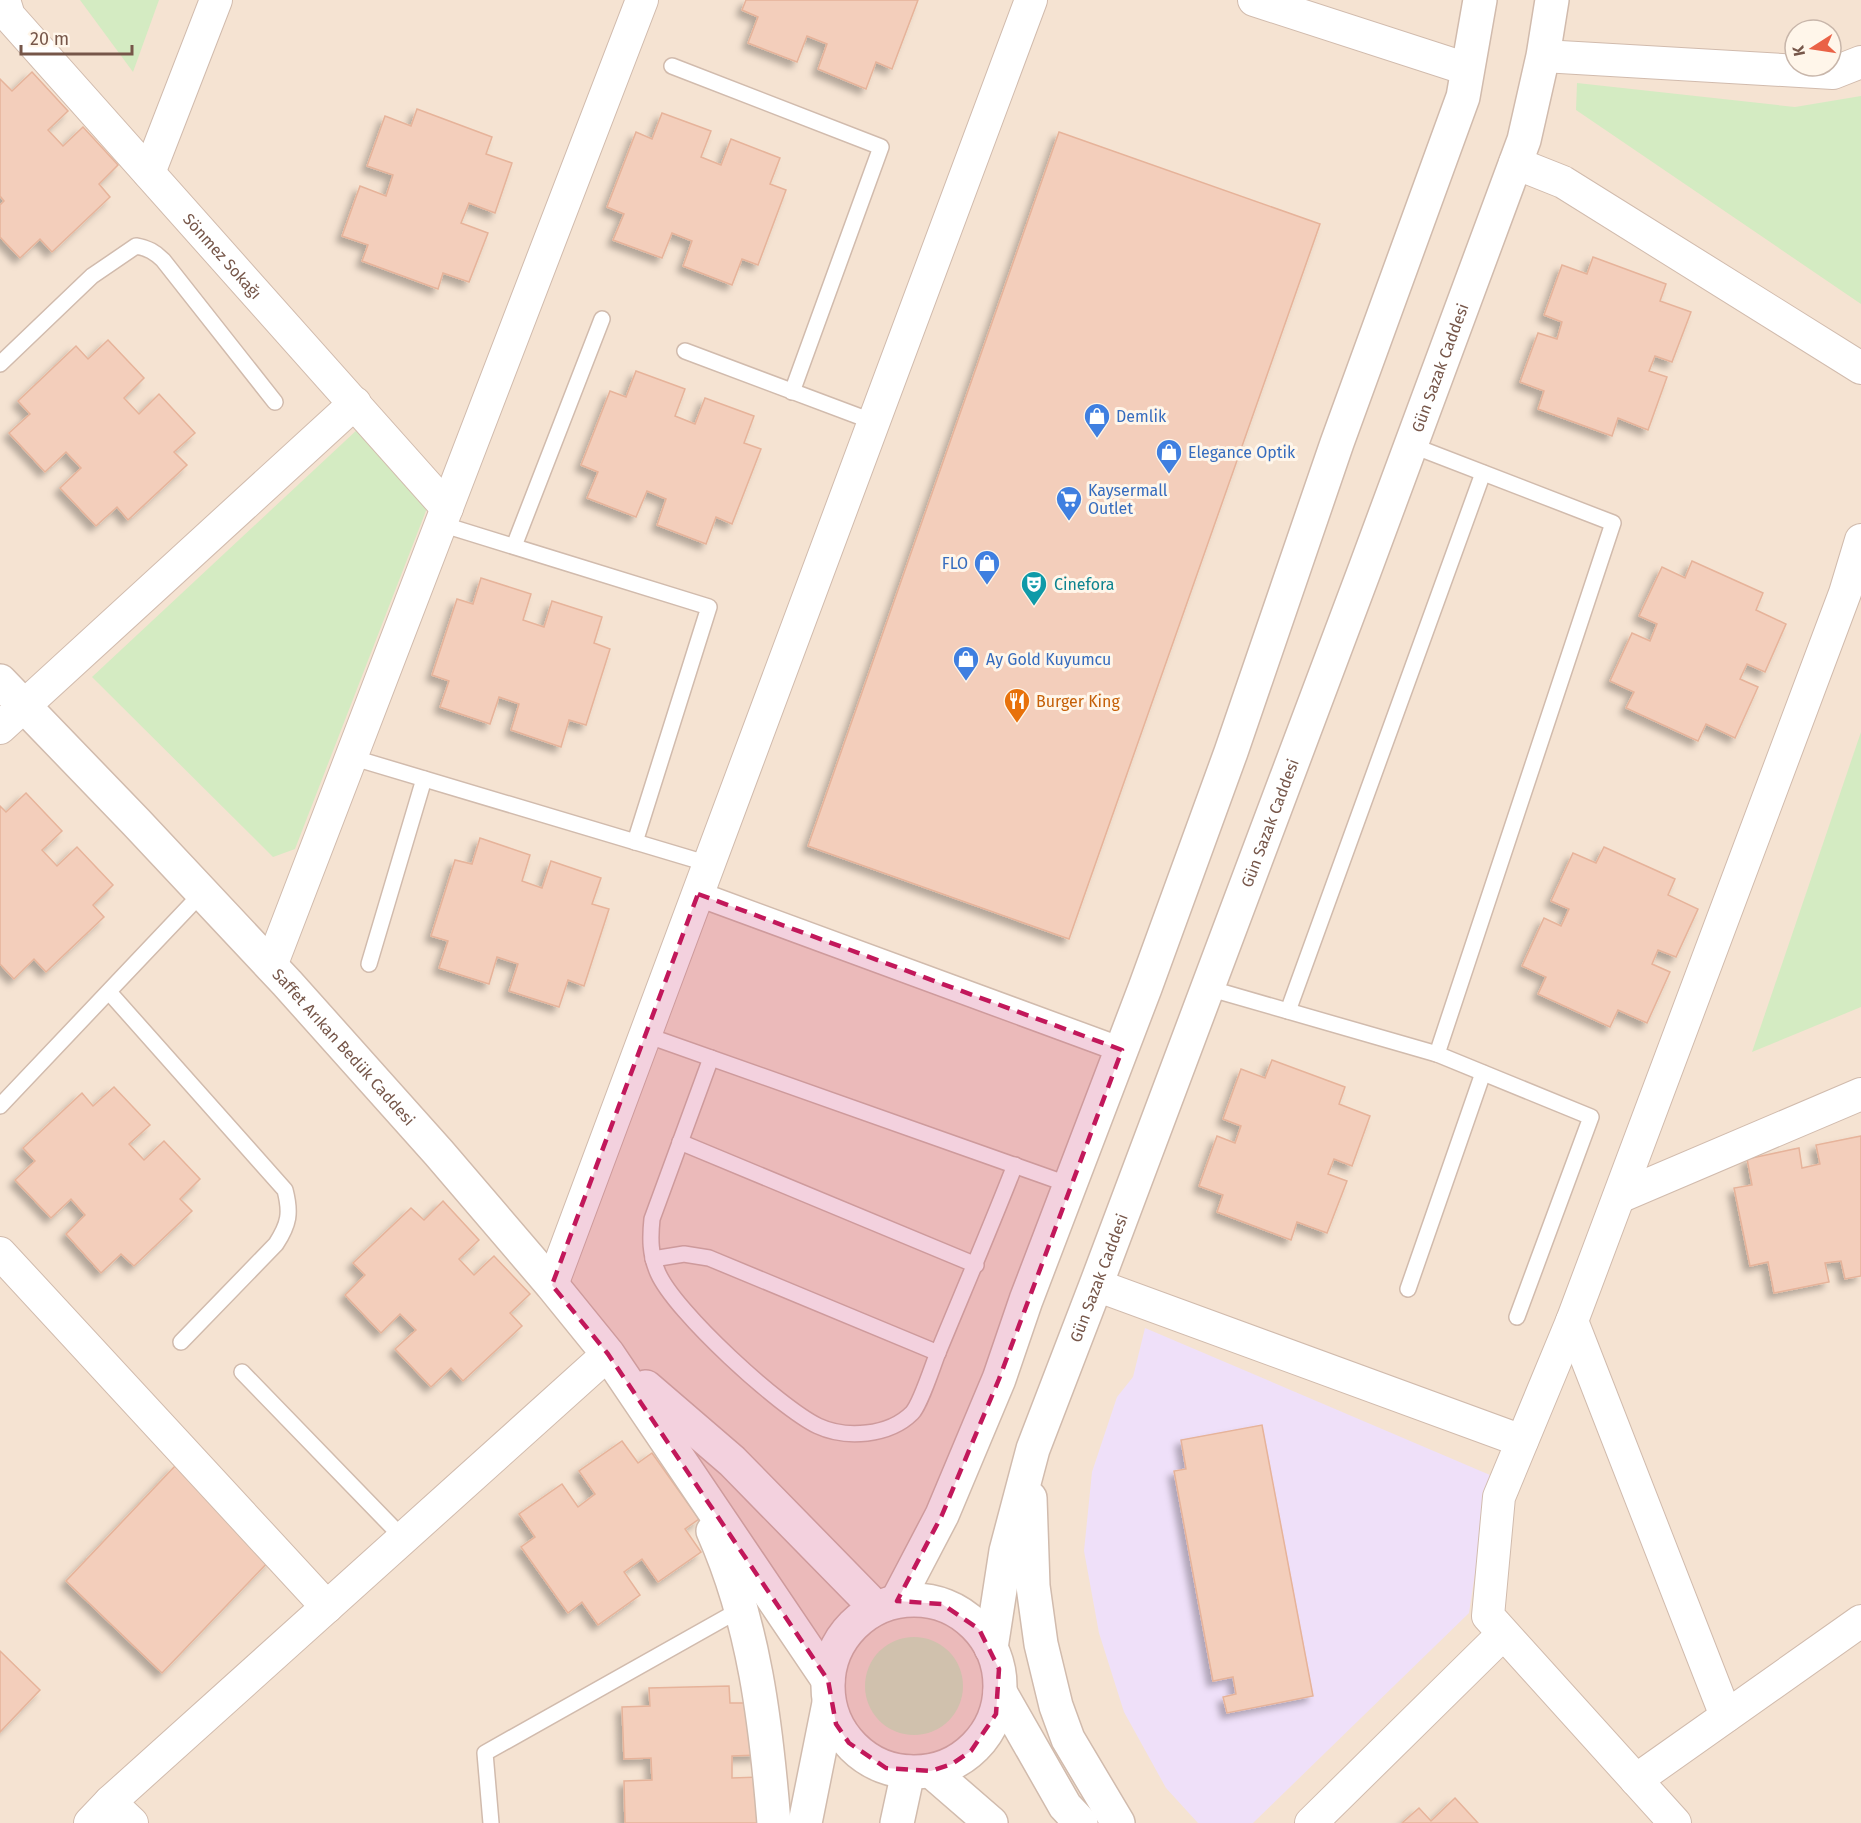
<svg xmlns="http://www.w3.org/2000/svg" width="1861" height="1823" viewBox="0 0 1861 1823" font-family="'Fira Sans',sans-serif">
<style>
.residential{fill:#f5e3d2;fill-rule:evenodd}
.education{fill:#efe0f9}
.green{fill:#d4ebc2}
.building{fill:#f3cebb;stroke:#e6b39a;stroke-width:1.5;filter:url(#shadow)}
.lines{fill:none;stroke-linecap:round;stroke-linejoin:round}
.service-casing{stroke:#d1bbad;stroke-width:18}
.pedestrian-casing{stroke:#d1bbad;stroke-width:27}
.minor-casing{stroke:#d1bbad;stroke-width:34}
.tertiary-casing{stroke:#d1bbad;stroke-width:36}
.service{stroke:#fff;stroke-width:15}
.pedestrian{stroke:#fff;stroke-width:24}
.minor{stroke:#fff;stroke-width:32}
.tertiary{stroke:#fff;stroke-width:33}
.marked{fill:#c2185b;fill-opacity:0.2;stroke:#c2185b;stroke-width:4.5;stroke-dasharray:12 8;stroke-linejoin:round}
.labels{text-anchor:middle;stroke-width:6;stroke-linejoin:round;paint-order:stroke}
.street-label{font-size:16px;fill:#765649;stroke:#fff6ea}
.shop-label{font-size:16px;fill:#366cbe;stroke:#fff6ea;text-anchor:start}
.culture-label{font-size:16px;fill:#0d838f;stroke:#fff6ea;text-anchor:start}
.food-label{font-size:16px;fill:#c56008;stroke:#fff6ea;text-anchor:start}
</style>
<defs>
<filter id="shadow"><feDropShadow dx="-5.5" dy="5.5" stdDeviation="3" flood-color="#0004"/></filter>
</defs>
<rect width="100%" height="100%" fill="#fdf2e4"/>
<path class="residential" d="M0,0H1861V1823H0ZM1795,30H1831V66H1795Z"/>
<path class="education" d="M1145,1328L1490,1475L1469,1613L1253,1823H1198L1166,1788L1124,1712L1099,1633L1084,1551L1092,1472L1117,1397L1133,1377Z"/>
<g class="green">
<path d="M80,0H159L133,72Z"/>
<path d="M1577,83L1795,107L1861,96V304L1576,110Z"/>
<path d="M359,428L429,503L295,849L273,857L92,677Z"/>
<path d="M1861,732V1007L1752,1052Z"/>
<circle cx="914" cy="1686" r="49"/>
</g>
<g class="building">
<path d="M746,0H918L892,69L876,62L866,89L818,69L827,44L807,36L797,62L748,43L758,17L742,10Z"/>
<path d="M32,72L68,111L48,130L63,146L83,127L118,165L99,184L110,197L52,252L40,239L20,258L0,237V205L4,201L0,196V79L12,91Z"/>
<path d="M417,109L492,137L486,154L512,163L495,213L469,203L461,223L488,233L469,282L443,273L438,289L362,261L368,245L342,236L360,186L386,196L393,175L367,166L385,116L411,126Z"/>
<path d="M662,113L711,131L701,157L721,165L731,139L780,158L770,184L786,190L758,265L742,259L732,285L683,266L692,241L672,233L662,258L613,240L624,214L607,207L636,132L652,139Z"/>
<path d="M1059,132L1320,224L1069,939L808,846Z"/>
<path d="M1593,257L1666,284L1660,301L1691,312L1672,362L1655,356L1649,371L1667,377L1648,430L1618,418L1612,436L1538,409L1544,391L1520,382L1538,333L1557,339L1562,322L1544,315L1562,265L1587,274Z"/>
<path d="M108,340L144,378L124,398L139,414L159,394L195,433L174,452L187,465L128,520L117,507L96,526L60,488L81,468L66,452L45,472L9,433L30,414L18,401L76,346L88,359Z"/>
<path d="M636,371L685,389L675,416L695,424L705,398L754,416L744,443L761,449L732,524L716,517L706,544L657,525L666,499L647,491L636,517L587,498L598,472L581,465L610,391L626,397Z"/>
<path d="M1692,561L1763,593L1756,610L1786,624L1765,672L1747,664L1740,679L1758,687L1735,738L1706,724L1698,741L1626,708L1634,692L1610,681L1632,633L1650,641L1657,624L1639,616L1662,567L1685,578Z"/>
<path d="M481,578L531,594L523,620L544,627L552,601L602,617L594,643L610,649L586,725L569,720L561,747L511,730L519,704L499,697L490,724L440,707L449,681L432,675L457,599L473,604Z"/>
<path d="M26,793L62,831L42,850L57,866L77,847L113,885L93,905L104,917L46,972L34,959L14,979L0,964V806L6,812Z"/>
<path d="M480,838L530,855L522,881L542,888L551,861L601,878L592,904L609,909L584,986L568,980L559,1007L509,991L518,964L497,957L489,984L439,968L448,941L431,936L455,860L472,864Z"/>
<path d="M1604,847L1675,879L1668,895L1698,909L1676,957L1658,950L1652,964L1670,972L1647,1023L1618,1010L1610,1027L1538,994L1546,977L1522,966L1544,918L1561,926L1569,909L1551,901L1573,853L1596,863Z"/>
<path d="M1272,1060L1345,1087L1339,1104L1370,1116L1352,1166L1334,1159L1328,1174L1347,1181L1327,1233L1297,1222L1291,1240L1217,1212L1223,1195L1199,1186L1217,1136L1235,1143L1241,1126L1223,1119L1241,1069L1265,1078Z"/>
<path d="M114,1087L150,1125L129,1144L144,1160L164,1141L200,1179L180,1199L192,1211L134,1266L121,1254L101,1273L66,1234L85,1215L71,1199L51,1218L15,1180L35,1161L23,1148L82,1093L93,1106Z"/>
<path d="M1861,1136V1276L1845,1279L1841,1261L1825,1263L1829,1282L1774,1293L1768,1262L1750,1266L1734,1188L1752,1185L1747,1159L1799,1148L1802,1168L1820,1164L1816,1145Z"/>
<path d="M443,1201L479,1240L459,1259L474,1275L494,1256L530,1294L510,1313L522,1326L463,1381L451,1368L431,1387L395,1349L416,1330L400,1314L381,1333L345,1295L365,1275L353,1263L411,1208L424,1220Z"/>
<path d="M1262,1425L1313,1696L1227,1713L1223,1697L1236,1694L1233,1677L1213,1681L1174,1471L1186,1469L1181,1440Z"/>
<path d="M622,1441L638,1463L652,1453L699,1519L685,1529L701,1552L658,1582L642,1559L624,1572L640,1595L598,1625L582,1602L568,1613L521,1547L535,1537L519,1514L562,1484L578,1507L595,1494L579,1471Z"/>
<path d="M175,1466L271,1559L162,1673L66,1581Z"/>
<path d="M0,1651L40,1690L0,1732Z"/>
<path d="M729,1686L730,1703H758L759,1755L732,1756V1778L760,1777L761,1823H625L624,1781L652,1780L651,1758L624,1759L622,1707L650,1706L649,1688Z"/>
<path d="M1455,1798L1478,1823H1402L1419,1808L1431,1821Z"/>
</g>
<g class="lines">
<g class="service-casing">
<g id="service">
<path d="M672,66L881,147L792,392"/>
<path d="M685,351L874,422"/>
<path d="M0,364L92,276L136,246C148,248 155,252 163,260L275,402"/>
<path d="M1411,445L1613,523L1437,1054L1591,1117L1517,1317"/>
<path d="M441,524L709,607L635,842"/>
<path d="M514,546L602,319"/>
<path d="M351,757L709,864"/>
<path d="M369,964L424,779"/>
<path d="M1208,988L1437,1054"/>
<path d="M109,992L285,1190C291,1213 289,1224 276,1244L181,1342"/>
<path d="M1288,1011L1483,473"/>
<path d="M646,1035L1070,1185"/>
<path d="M711,1058L652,1219C650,1238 650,1255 658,1273C675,1312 779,1407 818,1426C846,1439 889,1436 912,1413C920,1405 932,1368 937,1355C963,1292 990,1229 1015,1165"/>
<path d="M0,1106L202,893"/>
<path d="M680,1142L976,1265"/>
<path d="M653,1259L684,1254L709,1258L938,1353"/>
<path d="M1408,1289L1483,1073"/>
<path d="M242,1372L403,1538"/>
<path d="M491,1823L485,1753L741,1609"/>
</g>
</g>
<g class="pedestrian-casing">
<path id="pedestrian" d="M698,894L1122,1050"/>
</g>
<g class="minor-casing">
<g id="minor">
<path id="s1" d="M4,0L9,16L447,508"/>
<path d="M1254,0L1467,69"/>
<path d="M1543,56L1833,73L1861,62"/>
<path d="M1515,163L1563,182L1861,368"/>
<path d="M149,173L216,0"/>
<path d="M0,728L355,403"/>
<path d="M271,966L642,0"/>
<path d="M1619,1197L1861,1094"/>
<path d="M0,1253L327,1607"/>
<path d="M552,1285L1031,0"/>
<path d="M1096,1285L1522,1441"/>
<path d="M1572,1321L1726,1716"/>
<path d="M1636,1780L1861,1621"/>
<path d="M110,1802L132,1823"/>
<path d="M90,1823L110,1802L608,1354"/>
<path d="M1311,1823L1503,1634"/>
<path d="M1675,1823L1488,1616L1499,1497L1572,1321L1845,593L1861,540"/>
</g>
</g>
<g class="tertiary-casing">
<g id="tertiary">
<path id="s2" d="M0,681L136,822L287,983L439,1153L552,1285L608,1354L828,1680"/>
<path d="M646,1387L732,1461L876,1608"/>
<path d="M1030,1498L1033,1586L1041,1644L1056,1706L1068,1739L1118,1823"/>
<path d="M713,1531C754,1623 766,1723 774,1823"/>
<circle cx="914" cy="1686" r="86"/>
<path d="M897,1601L942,1515L999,1379L1026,1300L1145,988L1231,752L1337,443L1463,97L1480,0"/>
<path id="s3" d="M991,1648L1006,1551L1033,1449L1096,1285L1365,569L1524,140L1543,56L1552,0"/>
<path d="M1000,1692L1065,1806L1081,1823"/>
<path d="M931,1771L991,1823"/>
<path d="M805,1823L829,1703"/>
<path d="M897,1823L908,1772"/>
</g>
</g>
<use href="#service" class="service"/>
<use href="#pedestrian" class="pedestrian"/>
<use href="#minor" class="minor"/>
<use href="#tertiary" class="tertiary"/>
</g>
<path class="marked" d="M698,894L1122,1050L999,1379L942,1515L897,1601L942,1604L979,1629L999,1669L996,1714L971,1751L952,1764L931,1771L886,1768L849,1743L836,1724L828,1680L608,1354L552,1285Z"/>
<defs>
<g id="shop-pin" transform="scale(1.35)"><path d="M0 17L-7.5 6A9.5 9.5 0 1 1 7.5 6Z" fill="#3f7fe0" stroke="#fff6ea"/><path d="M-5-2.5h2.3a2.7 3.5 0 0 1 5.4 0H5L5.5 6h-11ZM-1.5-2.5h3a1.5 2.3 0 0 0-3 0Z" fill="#fff"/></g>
<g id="supermarket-pin" transform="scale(1.35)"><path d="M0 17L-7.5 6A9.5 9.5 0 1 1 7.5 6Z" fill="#3f7fe0" stroke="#fff6ea"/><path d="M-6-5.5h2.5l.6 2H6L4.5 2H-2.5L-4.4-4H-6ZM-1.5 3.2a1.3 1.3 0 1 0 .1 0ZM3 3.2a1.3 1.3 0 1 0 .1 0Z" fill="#fff"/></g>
<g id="theatre-pin" transform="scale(1.35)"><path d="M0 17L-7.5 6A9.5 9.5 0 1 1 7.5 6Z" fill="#0f9aa8" stroke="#fff6ea"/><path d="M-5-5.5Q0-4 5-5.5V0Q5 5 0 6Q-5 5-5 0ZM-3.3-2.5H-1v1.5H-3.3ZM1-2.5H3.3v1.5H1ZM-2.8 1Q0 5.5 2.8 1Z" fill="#fff"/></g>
<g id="restaurant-pin" transform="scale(1.35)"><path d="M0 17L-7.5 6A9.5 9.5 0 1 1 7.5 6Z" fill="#e8710a" stroke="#fff6ea"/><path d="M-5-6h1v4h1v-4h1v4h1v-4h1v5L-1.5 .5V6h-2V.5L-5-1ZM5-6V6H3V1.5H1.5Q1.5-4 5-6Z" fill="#fff"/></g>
</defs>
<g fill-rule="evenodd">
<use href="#shop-pin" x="1097" y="416"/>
<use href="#shop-pin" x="1169" y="452"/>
<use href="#supermarket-pin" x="1069" y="499"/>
<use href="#shop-pin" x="987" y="563"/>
<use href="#theatre-pin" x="1034" y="584"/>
<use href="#shop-pin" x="966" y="659"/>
<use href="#restaurant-pin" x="1017" y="701"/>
</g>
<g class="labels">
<g class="street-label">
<text dy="6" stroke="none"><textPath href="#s1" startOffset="338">Sönmez Sokağı</textPath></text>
<text dy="6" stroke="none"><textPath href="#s3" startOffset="1359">Gün Sazak Caddesi</textPath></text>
<text dy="6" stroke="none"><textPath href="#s3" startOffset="873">Gün Sazak Caddesi</textPath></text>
<text dy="6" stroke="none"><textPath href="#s2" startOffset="502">Saffet Arıkan Bedük Caddesi</textPath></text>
<text dy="6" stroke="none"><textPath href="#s3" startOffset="387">Gün Sazak Caddesi</textPath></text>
</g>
<g class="shop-label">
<text x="1116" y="422">Demlik</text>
<text x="1188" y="458">Elegance Optik</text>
<text x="1088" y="496">Kaysermall<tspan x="1088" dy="18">Outlet</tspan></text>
<text x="968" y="569" text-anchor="end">FLO</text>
<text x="986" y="665">Ay Gold Kuyumcu</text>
</g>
<g class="culture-label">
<text x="1054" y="590">Cinefora</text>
</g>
<g class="food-label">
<text x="1036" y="707">Burger King</text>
</g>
</g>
<g transform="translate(1813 48) rotate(258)"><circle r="28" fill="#fff6ea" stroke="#c8b6aa" stroke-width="1.5"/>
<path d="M0-4.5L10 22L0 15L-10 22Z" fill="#ea6246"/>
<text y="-9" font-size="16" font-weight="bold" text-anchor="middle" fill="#765649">K</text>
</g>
<path d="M21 45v9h111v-9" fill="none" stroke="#765649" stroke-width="3"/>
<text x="30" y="45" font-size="18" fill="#765649" stroke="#fff6ea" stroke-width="4.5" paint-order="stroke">20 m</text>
</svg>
